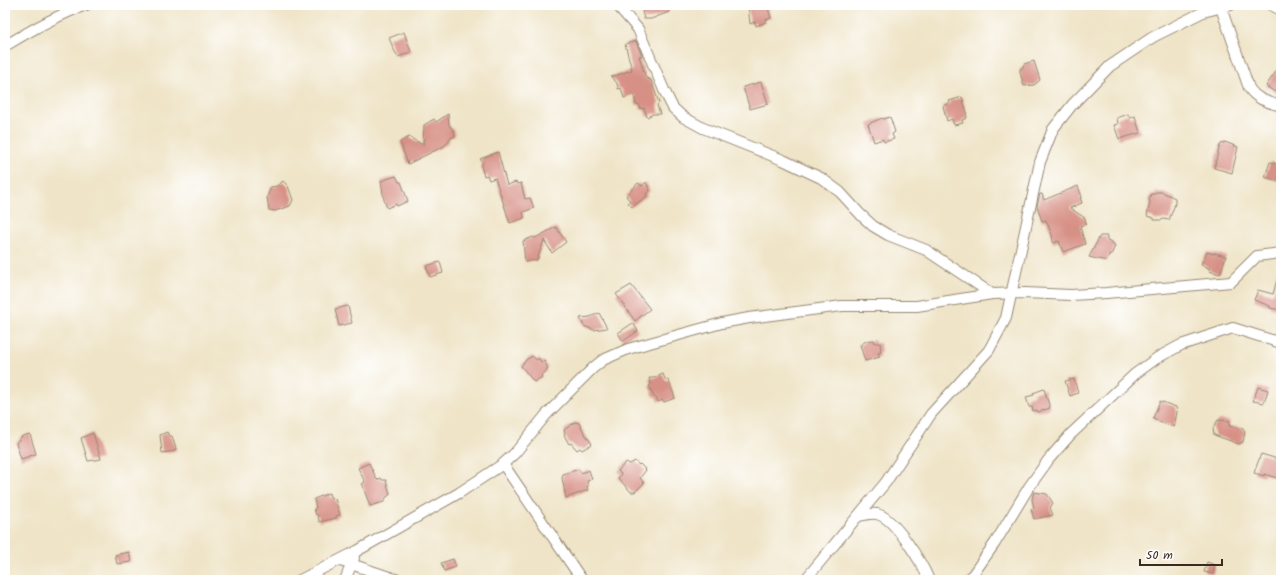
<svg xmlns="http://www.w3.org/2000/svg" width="1286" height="585" viewBox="0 0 1286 585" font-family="Kalam,sans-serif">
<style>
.building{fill:#d79085}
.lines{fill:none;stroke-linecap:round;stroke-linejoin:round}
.street-casing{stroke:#958772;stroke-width:12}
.street{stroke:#fff;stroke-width:10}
</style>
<rect width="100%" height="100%" fill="#fff"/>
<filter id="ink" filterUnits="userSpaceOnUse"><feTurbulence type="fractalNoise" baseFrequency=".025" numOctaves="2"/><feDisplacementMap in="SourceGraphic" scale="8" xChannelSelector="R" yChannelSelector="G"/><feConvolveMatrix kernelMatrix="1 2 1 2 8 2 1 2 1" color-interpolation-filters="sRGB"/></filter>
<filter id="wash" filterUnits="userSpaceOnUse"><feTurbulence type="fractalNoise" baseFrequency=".012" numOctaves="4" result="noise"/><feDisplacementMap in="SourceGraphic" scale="16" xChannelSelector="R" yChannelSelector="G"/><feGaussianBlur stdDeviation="0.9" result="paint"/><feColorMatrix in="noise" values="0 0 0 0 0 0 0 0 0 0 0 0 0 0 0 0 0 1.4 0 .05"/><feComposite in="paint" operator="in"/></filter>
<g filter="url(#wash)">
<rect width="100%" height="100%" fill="#efe4c7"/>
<g id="blocks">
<g class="building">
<path d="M644,5H667L669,12L651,19H644L642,11L646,10Z"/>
<path d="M748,5H767L771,18L765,20L766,22L756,26L755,22L750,24Z"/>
<path d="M404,32L411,52L398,57L394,50L389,38Z"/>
<path d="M636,41L642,56H639L646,78L651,80L659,103L657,105L660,114H653L647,117L644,108L641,109L639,104L636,105L634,94L624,98L621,88L618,89L617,83L611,77L632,70L625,44Z"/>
<path d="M1034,61L1040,80L1034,85L1024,86L1020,72V69L1023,67L1024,64Z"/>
<path d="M1281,64V96L1266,86Z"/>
<path d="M761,82L768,104L750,109L743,87Z"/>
<path d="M962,97L967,113L966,114L967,118L962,120L963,123L954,125L952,119L947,121L943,106L950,103L949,101Z"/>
<path d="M448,114L449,125L454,131L455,136L450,138L449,141L444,146L408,164L400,142L409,137L423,145L424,125L434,119L436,122Z"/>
<path d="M1128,114L1130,118L1135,116L1140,133L1119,139L1114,125L1118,124L1117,118Z"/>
<path d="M890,117L895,132L892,134L894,139L884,142L883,139L874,142L868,124L882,118L883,119Z"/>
<path d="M1225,142L1238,147L1232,173L1214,168L1220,145Z"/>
<path d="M498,152L507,185L516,182L517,184L521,183L525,199L530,198L534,208L523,212L524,218L510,223L495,178L489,180L487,175L484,176L481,166L483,163L480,159Z"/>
<path d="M1270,162L1281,165V182L1265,177Z"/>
<path d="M396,176L399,182H401L408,201L397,206L396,204L387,208L384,200L381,181Z"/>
<path d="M283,181L288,186L293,200L290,206L275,211L269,210L267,197L271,187L277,186Z"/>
<path d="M646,182L650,191L646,194L647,196L632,207L628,203L630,201L626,196L638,183L642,186Z"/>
<path d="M1078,186L1082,197H1080L1082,203L1070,208L1085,218L1086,224L1080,226L1085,244L1063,252L1059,241L1053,243L1052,235L1046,220L1042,221L1037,206L1040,194H1042L1044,200Z"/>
<path d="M1156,192H1162L1175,198V204L1169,220L1163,219L1162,220H1154V218L1147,216L1150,202L1149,199L1151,194H1155Z"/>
<path d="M556,227L566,242L552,253L544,240L537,260L525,262L523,241L533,237L535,238Z"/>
<path d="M1100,236H1107V240L1112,242L1115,246L1111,255L1109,254L1107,261L1089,257Z"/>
<path d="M1207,252L1214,254V253L1226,256L1220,274L1209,271L1210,269L1201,264Z"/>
<path d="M440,262L443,273L430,277L426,266Z"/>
<path d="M1278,276L1281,277V310L1270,308V306L1254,300L1258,290L1273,294Z"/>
<path d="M631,285L650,309L635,321L616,294Z"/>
<path d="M348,306L352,323L339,326L335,309Z"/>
<path d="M599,313L607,328L594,330L584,326L580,318L590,317Z"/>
<path d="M633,323L638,331L623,341L618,333Z"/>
<path d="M874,340L875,343H880L881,352L878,353L880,357L865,361L860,345L866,341Z"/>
<path d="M532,356L537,360L539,358L541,362L544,361L548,368L546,369L547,371L541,375L542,377L534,382L521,366L526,360Z"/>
<path d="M663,374L665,379L669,381L675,398L664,402L663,400L658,402L656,397H654L649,386L651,385L649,378H654Z"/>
<path d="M1074,379L1078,393L1070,396L1065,381Z"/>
<path d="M1258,387L1268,390L1264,403L1253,401Z"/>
<path d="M1044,389L1050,408L1038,412L1037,410L1033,411L1032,407H1029L1026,397L1034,395L1033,393Z"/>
<path d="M1160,401L1176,407L1177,412L1174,427L1159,422V421L1153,418Z"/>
<path d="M1218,420L1230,421L1229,426L1242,428L1245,432L1243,442L1239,444L1214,435L1213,428Z"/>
<path d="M575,422L579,423L585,434L592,444L582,450L580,448L577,450L571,443L569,444L564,435L565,433L564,430Z"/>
<path d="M167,432L169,436H172L176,449L175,451L162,453L160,435Z"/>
<path d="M93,433L101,459L88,461L81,438Z"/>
<path d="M30,434L36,454L21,459L16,443L22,436Z"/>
<path d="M1261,454L1281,460L1280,479L1264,474V476L1254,473Z"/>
<path d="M635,461L639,465L640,464L646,470L640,478L644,483L635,492H631L618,478L621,474L618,471L626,462L630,464Z"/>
<path d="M369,463L377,480L381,478L382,480H386L390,494L385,499L384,502L370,506L362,484L365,482L358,468Z"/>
<path d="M579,469L581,473L589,470L592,479L587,481L588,486L587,487L588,490L566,498L562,478L563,474Z"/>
<path d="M1034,492L1047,494L1053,503L1050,508L1053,515L1034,519L1031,509L1034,508L1032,499Z"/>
<path d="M329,493L330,497L335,499L340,515L336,516V518L319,522L318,515H316L314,509L316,508L314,499Z"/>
<path d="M129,552L131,562L117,564L115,555Z"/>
<path d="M453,559L456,567L444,571L441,563Z"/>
<path d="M1207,562L1215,565L1213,574L1204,572Z"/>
</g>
</g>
</g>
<g filter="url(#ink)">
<use href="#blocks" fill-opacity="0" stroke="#958772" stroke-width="1"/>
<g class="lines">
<g class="street-casing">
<g id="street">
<path d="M617,5L638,29L664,90L673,108L683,117L703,128L783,160L821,178L840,192L861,215L873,226L888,235L926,250L992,294"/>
<path d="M1220,5L1249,88C1257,100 1268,102 1281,106"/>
<path d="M1271,5L1281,10"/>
<path d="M5,46C31,30 57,15 86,5"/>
<path d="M503,464L582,580"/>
<path d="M859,516C865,515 871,513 877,514C895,518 922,563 929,580"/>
<path d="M339,561L351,564L398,580"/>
<path d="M300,580L357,551L459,493L503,464L515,453L546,415L593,368L603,360L628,349L722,323L749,318L842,306H917L992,294L1025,293L1071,295L1106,293L1231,282L1257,256L1281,253"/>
<path d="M345,580L354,558"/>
<path d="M805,580L886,482L931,414L989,350L1006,318L1040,162L1053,129L1072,105L1110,66L1153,37L1203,12L1231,5"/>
<path d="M969,580L995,543L1029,487L1049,459L1071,434L1135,374L1157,358L1181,345L1233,328L1281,343"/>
</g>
</g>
<use href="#street" class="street"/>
</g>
</g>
<rect width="1286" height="585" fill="none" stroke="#fff" stroke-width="20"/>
<path d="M1140 559v6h82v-6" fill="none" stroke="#3b2a1e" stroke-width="2"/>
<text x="1146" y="559" font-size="12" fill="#3b2a1e" stroke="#ffffff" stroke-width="3" paint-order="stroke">50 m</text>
</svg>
